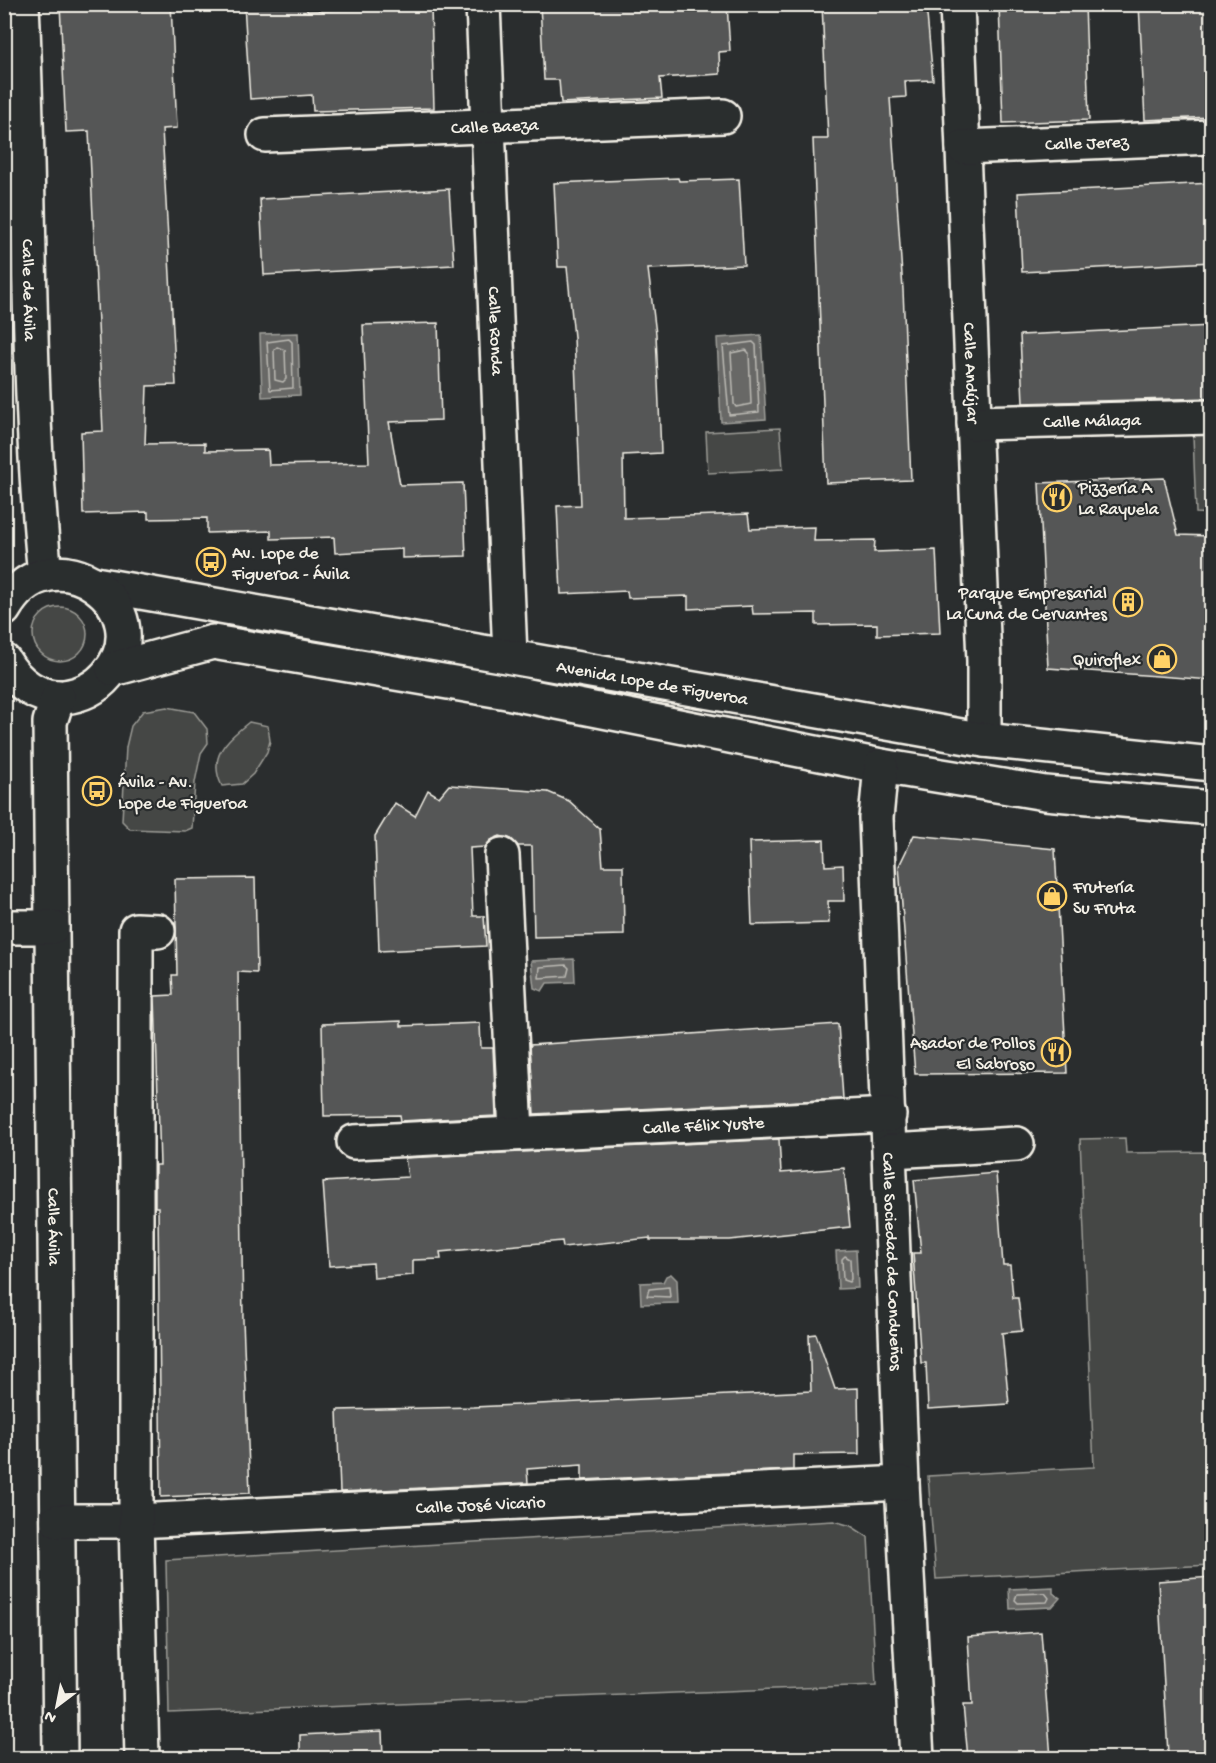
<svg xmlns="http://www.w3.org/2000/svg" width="1216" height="1763" viewBox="0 0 1216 1763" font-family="'Gochi Hand',sans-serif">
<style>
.green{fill:#444645;stroke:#9c9c96;stroke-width:1.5}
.water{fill:#676866;stroke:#9f9f9a;stroke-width:1.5}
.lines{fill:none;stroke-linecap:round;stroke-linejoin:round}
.shore{stroke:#bcbab4;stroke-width:1.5}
.building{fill:#555756;stroke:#f4f1e8;stroke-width:1.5}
.minor-casing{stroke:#f4f1e8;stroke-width:38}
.minor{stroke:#2a2d2e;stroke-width:33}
.labels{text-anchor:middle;stroke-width:4.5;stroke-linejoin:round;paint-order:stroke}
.street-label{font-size:18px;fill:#f4f1e8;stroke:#2a2d2e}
.poi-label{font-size:18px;fill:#f4f1e8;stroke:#2a2d2e;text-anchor:start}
</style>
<rect width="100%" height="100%" fill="#2a2d2e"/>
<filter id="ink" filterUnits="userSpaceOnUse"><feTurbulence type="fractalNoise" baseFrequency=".0167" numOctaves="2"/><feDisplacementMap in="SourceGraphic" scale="12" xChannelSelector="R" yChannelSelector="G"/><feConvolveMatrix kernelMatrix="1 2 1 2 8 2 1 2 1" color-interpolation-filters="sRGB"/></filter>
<g filter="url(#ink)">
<g class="green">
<path d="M780,428L783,469L708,473L706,432Z"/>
<path d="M1211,434V514L1196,513L1193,435Z"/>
<circle cx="60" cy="634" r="27"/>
<path d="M167,707L194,712L207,729L208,743L201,753L195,782L192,828L185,831L130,829L122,821L126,747L131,726L143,711Z"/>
<path d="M249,722L268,726L270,741L267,752L253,774L242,784L222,786C207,756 227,740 249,722Z"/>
<path d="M1125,1138L1126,1153L1211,1152V1565L936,1579L928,1476L1094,1467L1080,1139Z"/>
<path d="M834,1521L851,1526L868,1537L876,1685L169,1713L166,1560Z"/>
</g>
<g class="water">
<path d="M298,333L300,395L262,397L260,334Z"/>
<path d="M761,335L766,419L721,422L717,338Z"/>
<path d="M574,959L575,982L547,983L542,991L534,988L531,961Z"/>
<path d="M856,1250L858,1288L838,1289L836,1251Z"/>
<path d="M671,1274L677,1280L678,1303L641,1304L640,1283L663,1282L666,1276Z"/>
<path d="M1053,1587V1593L1060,1598L1052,1607L1010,1609L1009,1589Z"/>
</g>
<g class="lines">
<g class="shore">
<path d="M289,339L292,342L293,388L270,390L267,342Z"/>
<path d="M753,342L756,345L759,412L729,415L723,346Z"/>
<path d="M277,347L285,350L286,379L283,382L275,380L274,350Z"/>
<path d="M746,350L749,353L751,404L736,407L734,404L731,353Z"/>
<path d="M566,965L569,968L567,976L539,978L540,967Z"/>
<path d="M845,1256L850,1259L851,1279L849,1282L843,1280L842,1259Z"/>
<path d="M669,1287L670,1297L647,1296L649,1289Z"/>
<path d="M1045,1593L1049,1598L1047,1602L1018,1603L1015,1600L1017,1594Z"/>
</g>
</g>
<g class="building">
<path d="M60,4H171L177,128L162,129L176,385L147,386L145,444L205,443V451L268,450L269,465L369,463L363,325L438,323L441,420L389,422L400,485L463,483L466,556L402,558V549L335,553L334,537L271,539V531L207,533V518L148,519V512L83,514L81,432L103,431L89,131L66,132Z"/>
<path d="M244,4H306L307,11L431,8L434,108L313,111L312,95L250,99Z"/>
<path d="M540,4H727L730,51L719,52L720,74L660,78L662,98L561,103L559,80H544Z"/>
<path d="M822,4H926L933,80L905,81L906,97L890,98L903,290L911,480L826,483L813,139H828Z"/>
<path d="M999,4H1085L1089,120L1003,123Z"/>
<path d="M1139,4H1212V117L1145,120Z"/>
<path d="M678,178L679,181L739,179L744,265L648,269L656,334L661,453L623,455L624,518L748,514L750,529L815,527L814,541L875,540L874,552L936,550L940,633L877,635V624L816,625V613L753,614L752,606L688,609V596L628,598L627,591L561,594L557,506L581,505L574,337L567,267H558L554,183Z"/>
<path d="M1212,183V262L1022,272L1018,193Z"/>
<path d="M449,189L454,265L264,275L260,199Z"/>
<path d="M1212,326V398L1023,403L1020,335Z"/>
<path d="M1164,478L1178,535L1212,536V680L1048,668L1039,483Z"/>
<path d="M449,785L548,792L569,801L600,829L603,866H623L624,935L534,937L532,846H518L511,839L500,836L491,840L485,847L470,848L473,916H484L486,946L379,951L375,836L395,803L415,816L428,790L439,797Z"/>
<path d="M914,835L1055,849L1067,1073L915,1074L899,866Z"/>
<path d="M824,840L825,866L843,865L844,901H828L829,923L752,925L749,842Z"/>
<path d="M255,878L257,973L238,972L243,1320L250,1493L161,1497L158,1207H155V1165H160L155,996L173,995L172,975H177L175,879Z"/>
<path d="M401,1021V1026L480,1023L481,1048H493L496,1116L401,1121L400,1115L324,1116L322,1024Z"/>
<path d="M838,1024L843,1099L534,1114L530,1045Z"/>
<path d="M779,1139L781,1173L844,1168L850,1227L730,1240H650V1238L563,1247L562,1241L440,1252L441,1259L413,1260V1275L374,1278L373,1263L329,1266L323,1182L408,1177L405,1158Z"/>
<path d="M996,1173L1003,1265H1010L1013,1298H1018L1022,1331L1002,1333L1009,1404L928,1409L926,1363H921L913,1253H921L914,1180Z"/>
<path d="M816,1334L835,1389L858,1388L859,1454L793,1455V1470L582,1480V1465L527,1469L528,1483L340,1492L337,1410L473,1407L811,1391L809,1335Z"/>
<path d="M1212,1577V1758H1174V1754H1168L1158,1581Z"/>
<path d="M1041,1632L1051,1758H968L963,1705H972L968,1637Z"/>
<path d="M382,1731L383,1758H300V1735Z"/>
</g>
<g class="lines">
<g class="minor-casing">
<g id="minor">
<path id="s1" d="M22,4C31,194 26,386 45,575"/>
<path id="s2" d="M483,4L510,656"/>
<path id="s3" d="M957,4L984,661V740"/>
<path id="s4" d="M265,135L723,116"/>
<path id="s5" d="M963,147L1212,137"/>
<path id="s6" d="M974,423L1212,417"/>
<path id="s7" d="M95,584L984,740L1212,764"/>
<path d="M4,609C52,524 165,609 107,675C96,688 81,695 64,697C38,699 17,683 4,661"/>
<path d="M113,669L213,642L507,692L881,766L1045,793L1212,808"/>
<path id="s8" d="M58,697L50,722L60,1758"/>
<path id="s9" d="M881,766L876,818L902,1483L917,1758"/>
<path d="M502,855L516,1132"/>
<path d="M4,927H52"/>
<path id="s10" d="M354,1142L889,1115"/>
<path d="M890,1151L1017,1144"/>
<path id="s11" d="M58,1521H136L902,1483"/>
<path d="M142,1758L136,1521V930L158,931"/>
</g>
</g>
<use href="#minor" class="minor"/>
</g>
</g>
<defs>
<g id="restaurant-ring" transform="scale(1.5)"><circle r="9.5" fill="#2a2d2e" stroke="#ffd166" stroke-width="1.5"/><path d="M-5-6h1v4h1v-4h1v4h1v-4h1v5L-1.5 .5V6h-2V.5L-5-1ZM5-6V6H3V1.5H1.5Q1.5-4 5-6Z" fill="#ffd166"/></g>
<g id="bus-ring" transform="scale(1.5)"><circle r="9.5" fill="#2a2d2e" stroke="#ffd166" stroke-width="1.5"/><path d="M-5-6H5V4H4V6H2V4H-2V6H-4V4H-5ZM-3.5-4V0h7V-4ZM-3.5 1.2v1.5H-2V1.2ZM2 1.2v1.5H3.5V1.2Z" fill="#ffd166"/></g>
<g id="building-ring" transform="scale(1.5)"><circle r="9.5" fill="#2a2d2e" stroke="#ffd166" stroke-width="1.5"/><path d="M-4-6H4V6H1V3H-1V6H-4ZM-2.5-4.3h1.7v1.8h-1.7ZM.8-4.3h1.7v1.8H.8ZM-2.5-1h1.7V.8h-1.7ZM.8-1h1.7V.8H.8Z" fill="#ffd166"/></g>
<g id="shop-ring" transform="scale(1.5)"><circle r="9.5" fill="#2a2d2e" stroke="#ffd166" stroke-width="1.5"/><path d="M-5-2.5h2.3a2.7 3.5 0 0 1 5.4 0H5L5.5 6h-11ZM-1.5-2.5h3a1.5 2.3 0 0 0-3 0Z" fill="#ffd166"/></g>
</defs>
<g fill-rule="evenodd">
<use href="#restaurant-ring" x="1057" y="497"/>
<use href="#bus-ring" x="211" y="562"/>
<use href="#building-ring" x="1128" y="602"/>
<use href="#shop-ring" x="1162" y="659"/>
<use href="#bus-ring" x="97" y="791"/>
<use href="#shop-ring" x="1052" y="896"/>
<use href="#restaurant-ring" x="1056" y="1052"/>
</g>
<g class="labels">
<g class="street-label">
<text dy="6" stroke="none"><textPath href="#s4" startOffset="230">Calle Baeza</textPath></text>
<text dy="6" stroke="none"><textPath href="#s5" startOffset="124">Calle Jerez</textPath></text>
<text dy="6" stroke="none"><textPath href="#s1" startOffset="286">Calle de Ávila</textPath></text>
<text dy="6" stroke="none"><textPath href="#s2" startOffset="327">Calle Ronda</textPath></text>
<text dy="6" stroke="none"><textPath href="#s3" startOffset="369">Calle Andújar</textPath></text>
<text dy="6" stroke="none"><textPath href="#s6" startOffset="118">Calle Málaga</textPath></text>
<text dy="6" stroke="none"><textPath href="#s7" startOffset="566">Avenida Lope de Figueroa</textPath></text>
<text dy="6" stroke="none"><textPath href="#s10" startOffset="350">Calle Félix Yuste</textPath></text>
<text dy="6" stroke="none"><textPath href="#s8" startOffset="531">Calle Ávila</textPath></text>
<text dy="6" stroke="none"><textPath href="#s9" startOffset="496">Calle Sociedad de Condueños</textPath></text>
<text dy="6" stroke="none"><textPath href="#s11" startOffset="423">Calle José Vicario</textPath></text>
</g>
<g class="poi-label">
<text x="1078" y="493">Pizzería A<tspan x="1078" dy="21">La Rayuela</tspan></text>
<text x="232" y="558">Av. Lope de<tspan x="232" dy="21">Figueroa - Ávila</tspan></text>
<text x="1107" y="598" text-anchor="end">Parque Empresarial<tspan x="1107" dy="21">La Cuna de Cervantes</tspan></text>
<text x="1141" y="665" text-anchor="end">Quiroflex</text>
<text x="118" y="787">Ávila - Av.<tspan x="118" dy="21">Lope de Figueroa</tspan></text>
<text x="1073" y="892">Frutería<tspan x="1073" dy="21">Su Fruta</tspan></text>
<text x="1035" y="1048" text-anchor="end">Asador de Pollos<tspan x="1035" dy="21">El Sabroso</tspan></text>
</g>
</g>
<rect width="1216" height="1763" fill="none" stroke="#2a2d2e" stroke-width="24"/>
<rect x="12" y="12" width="1192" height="1739" fill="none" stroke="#f4f1e8" stroke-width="2" filter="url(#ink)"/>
<g transform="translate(57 1706) rotate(212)" stroke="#2a2d2e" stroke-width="4.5" paint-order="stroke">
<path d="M0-4.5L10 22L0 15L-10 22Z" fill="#f4f1e8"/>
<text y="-9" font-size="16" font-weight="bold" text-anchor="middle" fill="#f4f1e8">N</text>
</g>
</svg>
